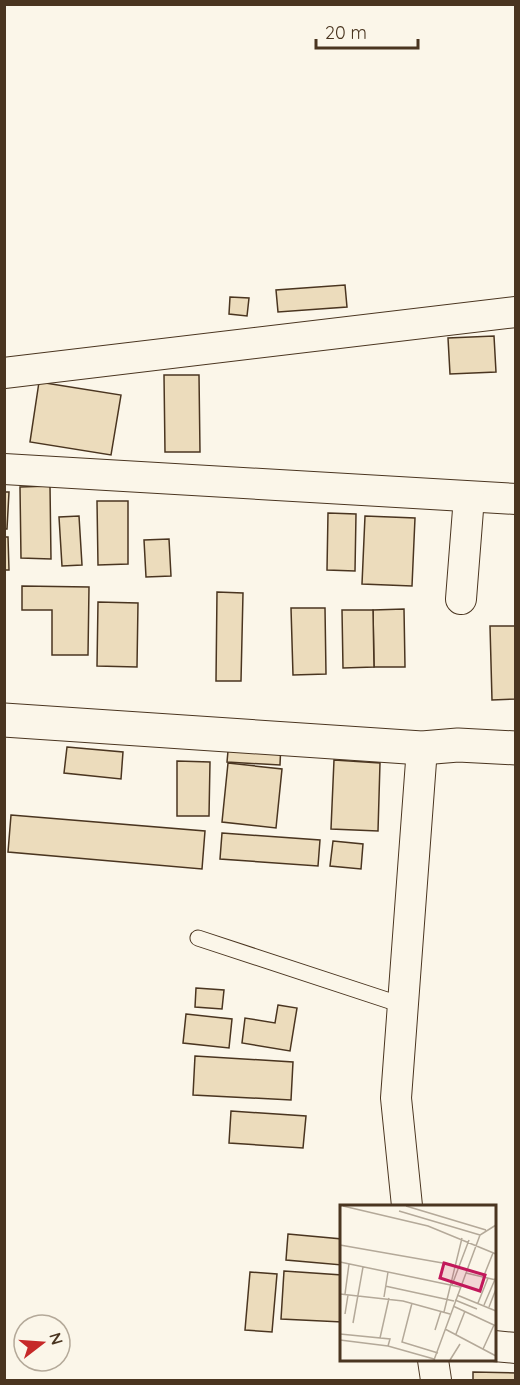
<svg xmlns="http://www.w3.org/2000/svg" width="520" height="1385" viewBox="0 0 520 1385" font-family="Quicksand,sans-serif">
<style>
.building{fill:#ecdcbc;stroke:#4a3520;stroke-width:1.5}
.lines{fill:none;stroke-linecap:round;stroke-linejoin:round}
.lane-casing{stroke:#4a3520;stroke-width:17}
.street-casing{stroke:#4a3520;stroke-width:32}
.secondary-casing{stroke:#4a3520;stroke-width:35}
.lane{stroke:#fbf6e9;stroke-width:15}
.street{stroke:#fbf6e9;stroke-width:30}
.secondary{stroke:#fbf6e9;stroke-width:33}
.inset-road{fill:none;stroke:#b4a999;stroke-width:1.5}
.view{fill:#c2185b;fill-opacity:0.15;stroke:#c2185b;stroke-width:3}
.inset-edge{fill:none;stroke:#4a3520;stroke-width:3}
</style>
<rect width="100%" height="100%" fill="#fbf6e9"/>
<g class="building">
<path d="M345,285L347,307L278,312L276,290Z"/>
<path d="M230,297L249,298L247,316L229,314Z"/>
<path d="M494,336L496,372L450,374L448,338Z"/>
<path d="M164,375H199L200,452H165Z"/>
<path d="M39,382L121,395L111,455L30,442Z"/>
<path d="M50,486L51,559L21,558L20,487Z"/>
<path d="M4,492H9L7,529H4Z"/>
<path d="M97,501H128V564L98,565Z"/>
<path d="M328,513L356,514L355,571L327,570Z"/>
<path d="M79,516L82,565L62,566L59,517Z"/>
<path d="M365,516L415,518L412,586L362,584Z"/>
<path d="M4,537H8L9,570H4Z"/>
<path d="M169,539L171,576L146,577L144,540Z"/>
<path d="M22,586L89,587L88,655H52V610H22Z"/>
<path d="M217,592L243,593L241,681H216Z"/>
<path d="M98,602L138,603L137,667L97,666Z"/>
<path d="M291,608H325L326,674L293,675Z"/>
<path d="M404,609L405,667H374L373,610Z"/>
<path d="M342,610H373L374,667L343,668Z"/>
<path d="M490,626H516V699L492,700Z"/>
<path d="M229,740L281,743L280,765L227,762Z"/>
<path d="M67,747L123,752L121,779L64,773Z"/>
<path d="M334,760L380,763L378,831L331,829Z"/>
<path d="M177,761L210,762L209,816H177Z"/>
<path d="M228,763L282,769L276,828L222,822Z"/>
<path d="M11,815L205,831L202,869L8,852Z"/>
<path d="M222,833L320,840L318,866L220,859Z"/>
<path d="M333,841L363,844L361,869L330,866Z"/>
<path d="M196,988L224,990L222,1009L195,1007Z"/>
<path d="M278,1005L297,1008L290,1051L242,1043L245,1018L275,1023Z"/>
<path d="M186,1014L232,1019L229,1048L183,1043Z"/>
<path d="M195,1056L293,1062L291,1100L193,1095Z"/>
<path d="M231,1111L306,1116L303,1148L229,1143Z"/>
<path d="M288,1234L342,1239V1265L286,1260Z"/>
<path d="M284,1271L342,1275V1322L281,1319Z"/>
<path d="M250,1272L277,1274L272,1332L245,1330Z"/>
<path d="M473,1372L516,1373V1380H473Z"/>
</g>
<g class="lines">
<g class="lane-casing">
<path id="lane" d="M198,938L402,1005"/>
</g>
<g class="street-casing">
<g id="street">
<path d="M4,373L516,312"/>
<path d="M4,469L516,499"/>
<path d="M461,599L469,497"/>
<path d="M407,1206L396,1098L422,748"/>
<path d="M494,1346L516,1348"/>
<path d="M433,1360L436,1380"/>
</g>
</g>
<g class="secondary-casing">
<path id="secondary" d="M4,720L422,748L458,745L516,748"/>
</g>
<use href="#lane" class="lane"/>
<use href="#street" class="street"/>
<use href="#secondary" class="secondary"/>
</g>
<g transform="translate(340 1205)">
<rect width="156" height="156" fill="#fbf6e9"/>
<path class="inset-road" d="M3,1L88,21L156,49M66,1L146,25M59,6L140,30M0,40L114,60M0,57L120,82M126,68L156,75M143,73L153,48M112,80L129,35M45,81L114,96M0,89L63,96L110,109M5,89L9,59M117,90L156,106M44,92L48,67M115,95L137,104M72,98L62,137L98,148M138,98L148,73M144,100L156,72M113,101L156,121M149,102L156,84M104,107L122,33M5,109L8,90M13,118L23,62M105,124L156,151M95,125L101,106M0,129L50,134L48,141M116,129L125,106M40,133L49,93M0,135L48,141L94,154M143,144L154,120M94,155L140,30L156,20M110,155L120,139"/>
<path class="view" d="M104,58L145,70L140,86L100,73Z"/>
<rect width="156" height="156" class="inset-edge"/>
</g>
<rect width="520" height="1385" fill="none" stroke="#4a3520" stroke-width="12"/>
<g transform="translate(42 1343) rotate(73)"><circle r="28" fill="#fbf6e9" stroke="#b4a999" stroke-width="1.5"/>
<path d="M0-4.5L10 22L0 15L-10 22Z" fill="#c62828"/>
<text y="-9" font-size="16" font-weight="bold" text-anchor="middle" fill="#4a3520">N</text>
</g>
<path d="M316 39v9h102v-9" fill="none" stroke="#4a3520" stroke-width="3"/>
<text x="325" y="39" font-size="18" fill="#4a3520" stroke="#fbf6e9" stroke-width="4.5" paint-order="stroke">20 m</text>
</svg>
